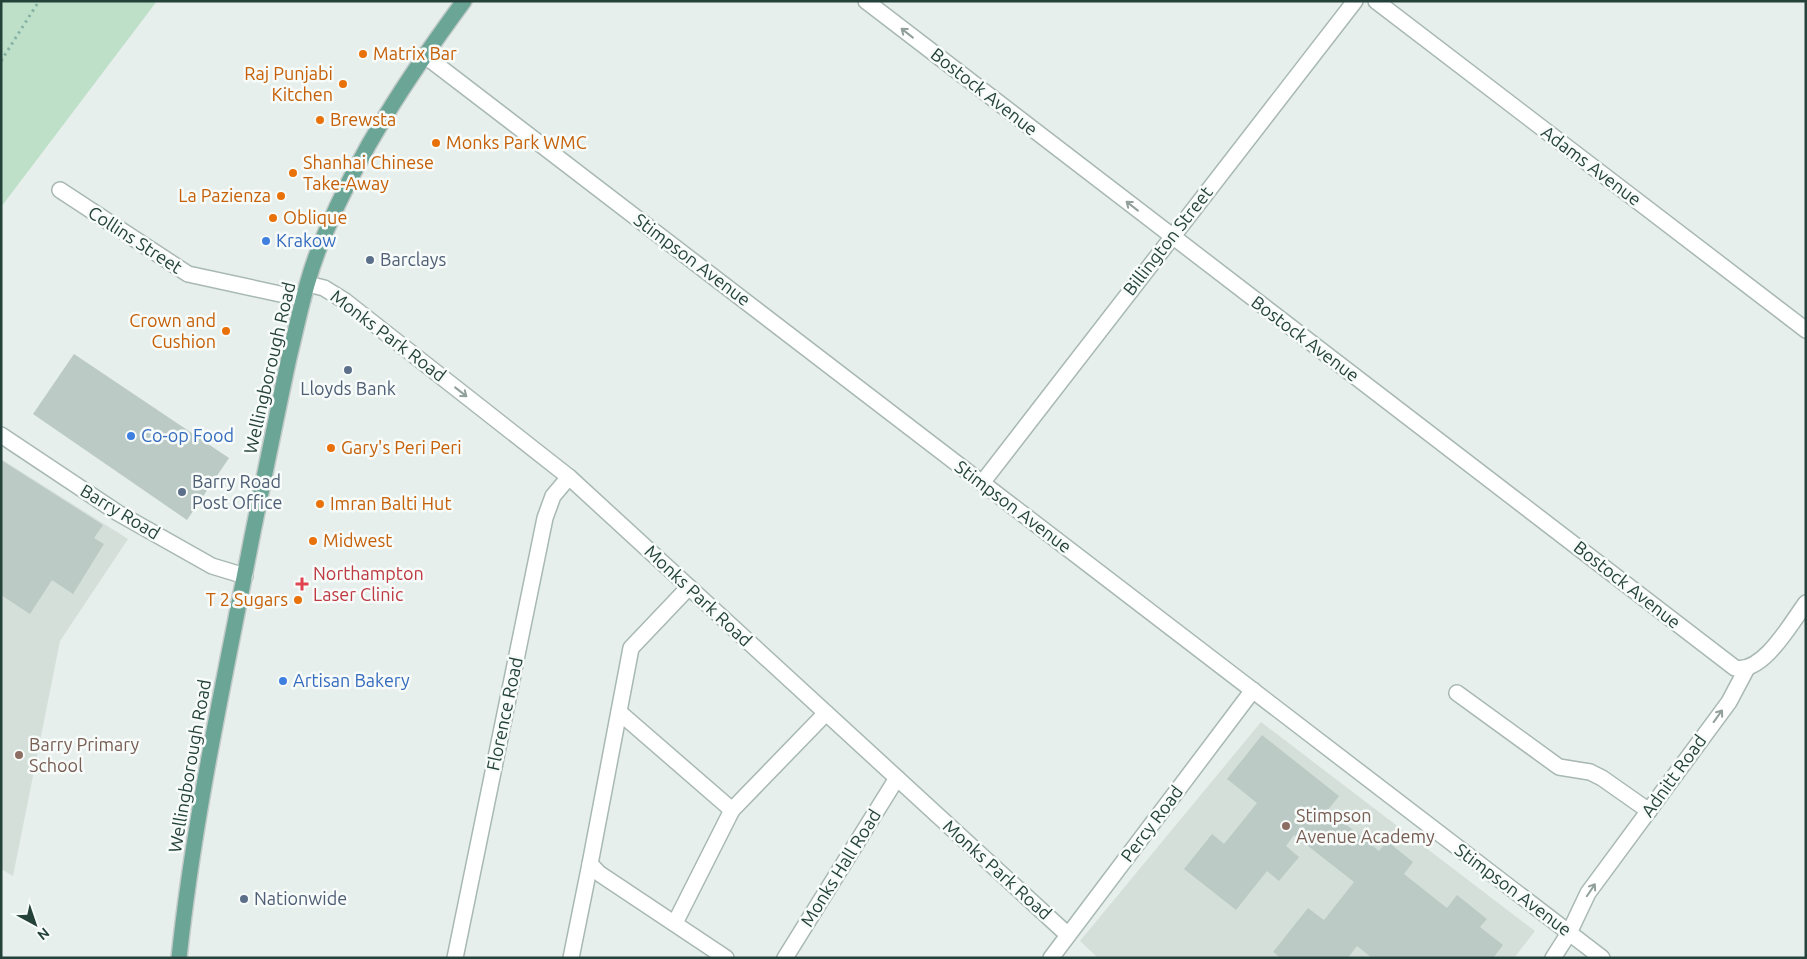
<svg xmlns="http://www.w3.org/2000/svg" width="1807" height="959" viewBox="0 0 1807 959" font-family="Ubuntu,sans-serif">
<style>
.built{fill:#d4dfda}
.green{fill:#bfe0c8}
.building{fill:#bbcac4}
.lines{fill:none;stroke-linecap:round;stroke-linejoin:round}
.lane-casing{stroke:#a8b8b2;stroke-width:18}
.street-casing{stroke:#a8b8b2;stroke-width:18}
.primary-casing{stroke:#c2cac8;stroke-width:18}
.path{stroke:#86b3a5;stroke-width:3;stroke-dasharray:2.5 4;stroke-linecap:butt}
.lane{stroke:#fff;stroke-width:15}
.street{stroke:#fff;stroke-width:15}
.primary{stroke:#6aa596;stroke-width:15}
.oneway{stroke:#92a09c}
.food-dot{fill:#e8710a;stroke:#f7fbf9;stroke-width:2}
.shop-dot{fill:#3f7fe0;stroke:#f7fbf9;stroke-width:2}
.service-dot{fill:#5c6f8a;stroke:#f7fbf9;stroke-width:2}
.health-dot{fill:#e0444e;stroke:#f7fbf9;stroke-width:2}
.education-dot{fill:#8d6e63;stroke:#f7fbf9;stroke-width:2}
.labels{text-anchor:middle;stroke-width:5;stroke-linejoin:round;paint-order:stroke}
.food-label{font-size:18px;fill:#c56008;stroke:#f7fbf9;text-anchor:start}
.street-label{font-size:18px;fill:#24423a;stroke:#f7fbf9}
.shop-label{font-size:18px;fill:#366cbe;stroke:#f7fbf9;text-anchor:start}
.service-label{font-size:18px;fill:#4e5e75;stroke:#f7fbf9;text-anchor:start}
.health-label{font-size:18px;fill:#be3a42;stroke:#f7fbf9;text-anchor:start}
.education-label{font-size:18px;fill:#785e54;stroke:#f7fbf9;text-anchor:start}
</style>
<rect width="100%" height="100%" fill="#e6efeb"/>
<g class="built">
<path d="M1,459L128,539L60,641L13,876L1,869Z"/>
<path d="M1261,722L1535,931L1514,958H1098L1080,941Z"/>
</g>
<path class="green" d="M1,1H157L1,207Z"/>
<g class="building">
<path d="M74,354L229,458L187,520L33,414Z"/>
<path d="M1,460L103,525L94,538L104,544L73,594L52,580L30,614L1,595Z"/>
<path d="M1262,735L1339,796L1328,810L1379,851L1387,841L1413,862L1404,874L1447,908L1457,895L1487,919L1480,927L1503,945L1493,958H1372L1357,946L1348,958H1281L1273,952L1308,908L1324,920L1354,882L1294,835L1286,846L1299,857L1279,881L1267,871L1236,910L1184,869L1212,834L1224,844L1257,803L1227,779Z"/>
</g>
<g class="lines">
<g class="lane-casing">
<g id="lane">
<path d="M1457,693L1559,767L1590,772L1602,778L1649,811"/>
<path d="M619,712L732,810"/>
<path d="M590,864L631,648L689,587"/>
<path d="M675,923L732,810L826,713"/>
<path d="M571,958L590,864L597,871"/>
</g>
</g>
<g class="street-casing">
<g id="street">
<path d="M866,1L1735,668C1763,674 1791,623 1806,603"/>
<path d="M1376,1L1806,330"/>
<path d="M424,55L1602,958"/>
<path d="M60,190L188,274L303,299"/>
<path d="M308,284L324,288L345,301L569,477L1068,935"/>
<path d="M1,435L118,513L212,566L245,576"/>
<path d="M982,483L1355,1"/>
<path d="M600,874L726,958"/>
<path d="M455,958L545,518L553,496L569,477"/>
<path d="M785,958L897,778"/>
<path d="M1051,958L1253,690"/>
<path d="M1553,958L1569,933L1588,893L1729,702L1747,668"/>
</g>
</g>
<g class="primary-casing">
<path id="primary" d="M179,958C194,816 225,677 252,537C264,478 276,418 289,358C299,317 307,275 324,236C360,149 408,77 464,1"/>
</g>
<path class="path" d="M1,61L39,1"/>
<use href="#lane" class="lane"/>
<use href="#street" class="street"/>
<use href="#primary" class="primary"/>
</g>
<defs><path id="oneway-shaft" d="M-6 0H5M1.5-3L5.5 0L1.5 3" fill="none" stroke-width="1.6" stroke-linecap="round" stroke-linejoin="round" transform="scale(1.25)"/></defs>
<g class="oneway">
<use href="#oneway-shaft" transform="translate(907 33) rotate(-142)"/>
<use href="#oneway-shaft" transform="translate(1132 206) rotate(-142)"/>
<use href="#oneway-shaft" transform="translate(461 392) rotate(38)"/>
<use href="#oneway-shaft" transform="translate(1718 716) rotate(-54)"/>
<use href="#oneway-shaft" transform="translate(1591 890) rotate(-56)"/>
</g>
<g class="food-dot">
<circle cx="363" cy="54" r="5"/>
<circle cx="343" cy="84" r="5"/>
<circle cx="320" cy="120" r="5"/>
<circle cx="436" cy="143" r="5"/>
<circle cx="293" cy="173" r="5"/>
<circle cx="281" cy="196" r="5"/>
<circle cx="273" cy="218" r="5"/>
<circle cx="226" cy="331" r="5"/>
<circle cx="331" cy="448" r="5"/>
<circle cx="320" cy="504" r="5"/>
<circle cx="313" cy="541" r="5"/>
<circle cx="298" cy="600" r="5"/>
</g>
<g class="shop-dot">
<circle cx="266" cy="241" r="5"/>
<circle cx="131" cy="436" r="5"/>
<circle cx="283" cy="681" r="5"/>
</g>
<g class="service-dot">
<circle cx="370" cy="260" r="5"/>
<circle cx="348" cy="370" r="5"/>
<circle cx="182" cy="492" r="5"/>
<circle cx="244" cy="899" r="5"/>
</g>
<path class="health-dot" d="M299.5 576.5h5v5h5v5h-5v5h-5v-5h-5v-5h5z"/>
<g class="education-dot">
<circle cx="19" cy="755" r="5"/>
<circle cx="1286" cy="826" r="5"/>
</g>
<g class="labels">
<g class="food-label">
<text x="373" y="60">Matrix Bar</text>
<text x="333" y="80" text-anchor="end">Raj Punjabi<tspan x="333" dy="21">Kitchen</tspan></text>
<text x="330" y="126">Brewsta</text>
<text x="446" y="149">Monks Park WMC</text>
<text x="303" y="169">Shanhai Chinese<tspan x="303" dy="21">Take-Away</tspan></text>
<text x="271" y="202" text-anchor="end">La Pazienza</text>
<text x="283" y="224">Oblique</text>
<text x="216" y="327" text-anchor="end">Crown and<tspan x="216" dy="21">Cushion</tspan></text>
<text x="341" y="454">Gary's Peri Peri</text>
<text x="330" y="510">Imran Balti Hut</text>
<text x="323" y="547">Midwest</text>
<text x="288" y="606" text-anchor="end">T 2 Sugars</text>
</g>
<g class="street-label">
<text transform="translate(984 92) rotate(38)" y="6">Bostock Avenue</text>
<text transform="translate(1591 166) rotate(37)" y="6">Adams Avenue</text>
<text transform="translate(135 240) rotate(33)" y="6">Collins Street</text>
<text transform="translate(1168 241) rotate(-52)" y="6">Billington Street</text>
<text transform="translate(692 260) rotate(37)" y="6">Stimpson Avenue</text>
<text transform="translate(388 336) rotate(37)" y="6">Monks Park Road</text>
<text transform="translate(1305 339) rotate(37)" y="6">Bostock Avenue</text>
<text transform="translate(270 368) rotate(-77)" y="6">Wellingborough Road</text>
<text transform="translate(1013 507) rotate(37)" y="6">Stimpson Avenue</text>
<text transform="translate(120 512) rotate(31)" y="6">Barry Road</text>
<text transform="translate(1627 585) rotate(38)" y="6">Bostock Avenue</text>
<text transform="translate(698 596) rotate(43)" y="6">Monks Park Road</text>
<text transform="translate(505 714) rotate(-78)" y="6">Florence Road</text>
<text transform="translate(190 766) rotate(-80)" y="6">Wellingborough Road</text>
<text transform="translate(1674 776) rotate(-54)" y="6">Adnitt Road</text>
<text transform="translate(1152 824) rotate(-53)" y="6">Percy Road</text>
<text transform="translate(841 868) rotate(-58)" y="6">Monks Hall Road</text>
<text transform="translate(997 870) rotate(42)" y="6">Monks Park Road</text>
<text transform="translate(1513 890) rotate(37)" y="6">Stimpson Avenue</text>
</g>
<g class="shop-label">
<text x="276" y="247">Krakow</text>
<text x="141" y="442">Co-op Food</text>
<text x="293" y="687">Artisan Bakery</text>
</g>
<g class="service-label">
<text x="380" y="266">Barclays</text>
<text x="348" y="395" text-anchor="middle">Lloyds Bank</text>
<text x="192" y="488">Barry Road<tspan x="192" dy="21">Post Office</tspan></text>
<text x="254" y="905">Nationwide</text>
</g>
<g class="health-label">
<text x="313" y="580">Northampton<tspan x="313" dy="21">Laser Clinic</tspan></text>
</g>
<g class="education-label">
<text x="29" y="751">Barry Primary<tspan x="29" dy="21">School</tspan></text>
<text x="1296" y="822">Stimpson<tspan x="1296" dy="21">Avenue Academy</tspan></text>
</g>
</g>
<rect width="1807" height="959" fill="none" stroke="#24423a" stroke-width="5"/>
<g transform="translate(35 924) rotate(140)" stroke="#f7fbf9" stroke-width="4" paint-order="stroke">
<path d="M0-4L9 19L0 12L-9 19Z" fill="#24423a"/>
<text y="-8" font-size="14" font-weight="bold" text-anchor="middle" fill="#24423a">N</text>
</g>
</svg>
